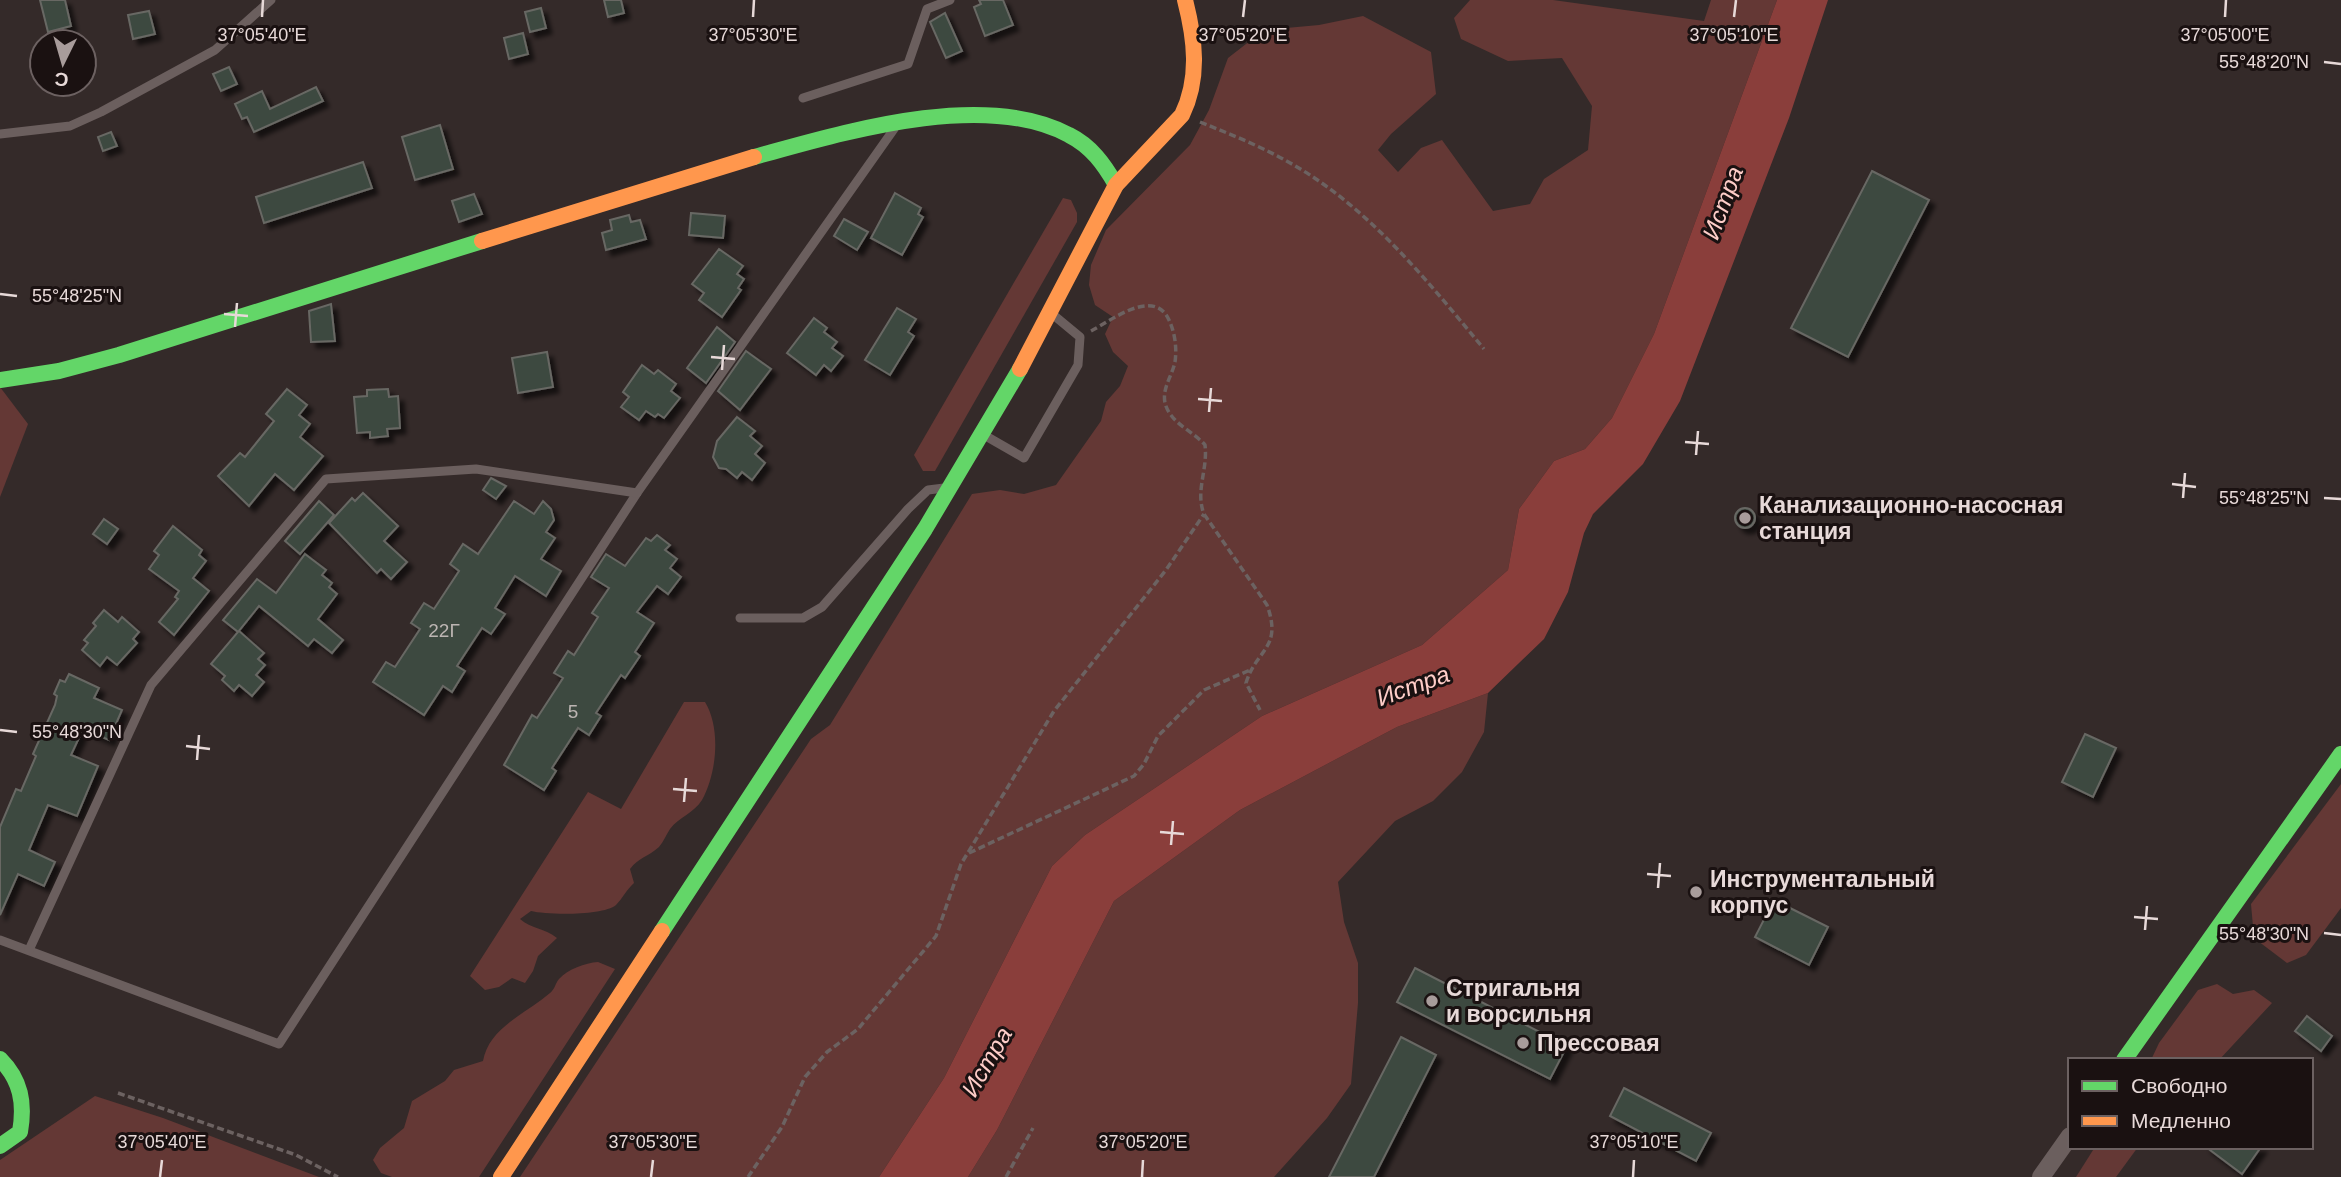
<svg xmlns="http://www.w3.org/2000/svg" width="2341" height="1177" viewBox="0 0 2341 1177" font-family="Helvetica,sans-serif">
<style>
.green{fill:#643835}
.water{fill:#8a3e3b}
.building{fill:#3d4941;stroke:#686864;stroke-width:2;filter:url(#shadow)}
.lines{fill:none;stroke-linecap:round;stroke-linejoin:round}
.path{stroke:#6c6261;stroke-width:3.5;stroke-dasharray:7 3.5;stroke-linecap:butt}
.lane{stroke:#6b5f5e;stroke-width:9}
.street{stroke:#6b5f5e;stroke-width:18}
.fast{stroke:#63d668;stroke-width:16}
.slow{stroke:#ff974d;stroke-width:16}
.ticks{fill:none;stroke:#e7d9d8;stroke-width:2.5}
.poi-dot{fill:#a89c9b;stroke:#1a1111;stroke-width:2.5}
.labels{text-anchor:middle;stroke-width:6;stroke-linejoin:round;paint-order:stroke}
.number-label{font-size:19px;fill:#bcb5b2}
.poi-label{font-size:23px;font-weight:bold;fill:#e7d9d8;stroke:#1a1111;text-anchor:start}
.water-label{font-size:24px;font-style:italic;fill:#fecdc8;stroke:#1a1111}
.ticks-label{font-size:18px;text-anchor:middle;fill:#e7d9d8;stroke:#1a1111;stroke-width:6;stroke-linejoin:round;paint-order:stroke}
</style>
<defs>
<filter id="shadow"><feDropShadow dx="5.5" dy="5.5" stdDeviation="2" flood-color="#0009"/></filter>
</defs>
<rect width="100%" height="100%" fill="#342a29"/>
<g class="green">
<path d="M1470,0H1553L1704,21L1711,0H1777L1654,334L1612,418L1585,449L1554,461L1519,509L1508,570L1422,645L1262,716L1085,835L1052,866L944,1078L879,1177H520L811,739L830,725L972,494L1000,490L1024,494L1056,485L1101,421L1106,402L1120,386L1128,366L1113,352L1105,334L1113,317L1095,305L1089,285L1091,265L1106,230L1190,145L1209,110L1228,58L1264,30L1319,25L1363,16L1431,52L1436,94L1391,134L1378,150L1398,172L1421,148L1442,140L1493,211L1530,204L1544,179L1588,150L1592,106L1562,58L1508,61L1461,39L1454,18Z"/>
<path d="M1063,198L1071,200L1077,213V222L935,471H923L914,455Z"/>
<path d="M0,387L28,424L0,497Z"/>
<path d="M1488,693L1484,732L1462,772L1433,801L1395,821L1338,882L1344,922L1358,963V1003L1351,1084L1327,1118L1274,1177H968L997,1130L1114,901L1240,810L1397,727Z"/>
<path d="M684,702H705C721,728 717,773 702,800C694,813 679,817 670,829C666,835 664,841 659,847C648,857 639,857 630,869L634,883C627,889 622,899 616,905C603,916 547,915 531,911L520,919C531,929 545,928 557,938L538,956L533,971L525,983L512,978L499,987L485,990L470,976L588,792L621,809Z"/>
<path d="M2341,784V908L2306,955L2287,963L2254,938L2251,904Z"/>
<path d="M598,962L615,969L479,1177H392L381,1173L373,1160L380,1148L404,1128L412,1101L445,1081L454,1070L483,1061C489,1027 526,1014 550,993C555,989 555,984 559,979C568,969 585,963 598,962Z"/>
<path d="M2217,984L2233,994L2254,990L2272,1003L2219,1060H2151L2159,1043L2198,990Z"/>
<path d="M95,1096L163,1118L319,1177H0V1160Z"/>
<path d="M2095,1147H2138L2116,1177H2076Z"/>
</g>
<path class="water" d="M1777,0H1828L1789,118L1680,401L1643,464L1593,514L1584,533L1568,592L1544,639L1488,693L1397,727L1240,810L1114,901L997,1130L968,1177H879L944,1078L1052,866L1085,835L1262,716L1422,645L1508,570L1519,509L1554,461L1585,449L1612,418L1654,334Z"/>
<g class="building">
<path d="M40,0H65L71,26L48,32Z"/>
<path d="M604,0H621L624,13L608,17Z"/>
<path d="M979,0H1003L1013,25L985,36L974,7L981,4Z"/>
<path d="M541,8L546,28L530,32L525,12Z"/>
<path d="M149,11L155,34L133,39L128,15Z"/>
<path d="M945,13L962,51L946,58L930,22Z"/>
<path d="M523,33L528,54L509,59L504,38Z"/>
<path d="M229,67L237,84L221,91L213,74Z"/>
<path d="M316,87L323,101L254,132L247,117L242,119L235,104L262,91L270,109Z"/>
<path d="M440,125L453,169L415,180L402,137Z"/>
<path d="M111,132L117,146L103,151L98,137Z"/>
<path d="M363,162L372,188L264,223L256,197Z"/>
<path d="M1872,171L1929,200L1848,357L1791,328Z"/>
<path d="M895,193L921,208L918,214L923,217L902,255L871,238Z"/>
<path d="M474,194L482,214L459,222L452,201Z"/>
<path d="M691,213L725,216L723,238L689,235Z"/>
<path d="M629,215L631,222L640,220L646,239L606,250L602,233L612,230L610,220Z"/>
<path d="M844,219L868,232L857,250L834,236Z"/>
<path d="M719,249L743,266L737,274L744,279L738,288L741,290L722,317L699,300L704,293L692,284Z"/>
<path d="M331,304L335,341L311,342L309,311Z"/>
<path d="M897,308L916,319L908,332L914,336L890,375L865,360Z"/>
<path d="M814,318L827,328L824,332L837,342L832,348L843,356L831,371L824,365L816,375L787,353Z"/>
<path d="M717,327L735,342L706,383L687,368Z"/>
<path d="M746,351L771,369L740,410L718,391Z"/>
<path d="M547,352L553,387L518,393L512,358Z"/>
<path d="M642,365L654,374L658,370L676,384L671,391L680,398L664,418L658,414L655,417L646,411L639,420L621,407L629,397L623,392Z"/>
<path d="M287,389L307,405L299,415L310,424L300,437L323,456L294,490L275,474L249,506L218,476L240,453L245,457L274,421L266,414Z"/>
<path d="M388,389L389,397L398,396L400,428L387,429L388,436L370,438V432L357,433L354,397L367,396V390Z"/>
<path d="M737,417L755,431L750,436L762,446L755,454L765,463L752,480L742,472L737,478L726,469L719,468L713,457L717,441Z"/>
<path d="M491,478L506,486L496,499L483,490Z"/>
<path d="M363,493L398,526L384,541L407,562L391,579L381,569L377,573L329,523L352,498L355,501Z"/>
<path d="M319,501L334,515L300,554L285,541Z"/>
<path d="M514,501L534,514L543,501L551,509L554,520L546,532L555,538L541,559L561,571L546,596L515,576L495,608L505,614L491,634L482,628L457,666L465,671L452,692L443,686L424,715L373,682L386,662L395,667L420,629L411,623L424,603L434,609L459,571L450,564L463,544L478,554Z"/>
<circle cx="1745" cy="518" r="10"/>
<path d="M104,519L118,529L107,544L93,534Z"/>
<path d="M173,526L202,550L199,555L206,561L193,578L209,591L174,635L159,622L178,599L175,597L179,591L149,569L159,555L154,551Z"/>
<path d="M657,535L670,545L665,550L677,559L670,568L681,577L668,594L657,586L637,612L654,623L635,652L640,656L625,678L621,675L596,713L601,716L589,735L578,728L552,768L556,771L544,790L504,765L532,715L537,718L563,678L554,673L568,651L574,655L598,617L592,613L609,588L591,577L606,554L625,566L646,538L651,541Z"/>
<path d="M305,554L326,570L322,575L332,583L329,587L337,594L318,619L343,640L332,653L314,639L308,646L259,606L239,631L264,653L258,659L265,665L256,675L264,682L252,696L239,685L234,691L222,680L225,676L211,664L238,632L223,620L257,579L276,593Z"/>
<path d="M104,610L118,622L122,617L139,632L133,639L137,643L117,665L107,657L100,666L82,650L88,643L84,640L96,626L93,623Z"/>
<path d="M69,674L99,688L94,698L122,710L109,740L83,729L71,755L98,766L77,816L48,805L29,850L55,862L44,886L18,874L0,915V827L16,789L21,791L36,756L33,754L55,705L57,696L54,694L60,680L65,682Z"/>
<path d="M2085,734L2116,748L2093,797L2062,782Z"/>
<path d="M1774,900L1828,927L1809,965L1755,937Z"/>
<path d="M1415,968L1567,1046L1550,1079L1397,1002Z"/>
<path d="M2307,1016L2332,1036L2321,1051L2295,1031Z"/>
<path d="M1401,1037L1436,1055L1374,1177H1329Z"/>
<path d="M1624,1088L1711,1133L1696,1161L1610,1116Z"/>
<path d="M2206,1147H2261L2242,1174Z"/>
</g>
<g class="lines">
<g class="path">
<path d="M1200,122C1235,136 1270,150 1302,170C1374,214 1430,284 1484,349"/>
<path d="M1091,331C1112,320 1154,287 1169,320C1175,333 1177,348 1175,362C1172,376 1162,388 1165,403C1170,423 1193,431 1205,445C1208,470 1195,491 1204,514L1267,605C1283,649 1256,649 1246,683L1260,710"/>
<path d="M969,853L1134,776L1144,764L1158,736L1204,690L1250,670"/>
<path d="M118,1093L296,1155L338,1177"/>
<path d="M748,1177L782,1127L805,1077L827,1052L858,1029L936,936L961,864L1054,711L1166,570L1204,514"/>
<path d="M1006,1177L1033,1128"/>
</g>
<g class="lane">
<path d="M803,98L908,64L927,9L950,0"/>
<path d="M0,134L70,126L101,112L215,50L271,0"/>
<path d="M984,435L1024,458L1078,365L1080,337L1051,313"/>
<path d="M740,618H803L822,607L908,509L928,490L944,488"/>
<path d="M0,940L279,1044L637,493L894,129"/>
<path d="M29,950L151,685L326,479L476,469L637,493"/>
</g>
<path class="street" d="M2041,1177L2070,1136"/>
<g class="fast">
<path d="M754,157C842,133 983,89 1069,135C1091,146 1104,164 1116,185"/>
<path d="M0,380L59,371L119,355L482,241"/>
<path d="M662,931L925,529L1020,369"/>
<path d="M0,1059C21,1080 25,1103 20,1132L0,1146"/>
<path d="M2124,1060L2341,754"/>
</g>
<g class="slow">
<path d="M482,241L754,157"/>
<path d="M1020,369L1116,185L1182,115C1200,78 1195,39 1185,0"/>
<path d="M501,1177L662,931"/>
</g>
</g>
<path class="ticks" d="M262,17L263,0M753,17L754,0M1243,17L1245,0M1734,17L1736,0M2225,17L2226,0M2324,62L2341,64M0,294L17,296M224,314L248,316M235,327L237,303M711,357L735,359M722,370L724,345M1198,399L1222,401M1209,412L1211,388M1685,442L1709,444M1696,455L1698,431M2172,484L2196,487M2183,498L2185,473M2324,498L2341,499M0,730L17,732M186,746L210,749M197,760L199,735M673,789L697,791M684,802L686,778M1160,832L1184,834M1171,845L1173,821M1647,874L1671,876M1658,888L1660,863M2134,917L2158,919M2145,930L2147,906M2324,933L2341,935M160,1177L162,1160M651,1177L653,1160M1142,1177L1143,1160M1633,1177L1634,1160"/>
<g class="poi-dot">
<circle cx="1745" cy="518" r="7"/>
<circle cx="1696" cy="892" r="7"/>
<circle cx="1432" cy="1001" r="7"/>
<circle cx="1523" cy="1043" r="7"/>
</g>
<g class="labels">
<g class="number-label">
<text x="444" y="637">22Г</text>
<text x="573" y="718">5</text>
</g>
<g class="poi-label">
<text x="1759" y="513">Канализационно-насосная<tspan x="1759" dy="26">станция</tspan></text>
<text x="1710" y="887">Инструментальный<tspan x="1710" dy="26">корпус</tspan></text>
<text x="1446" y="996">Стригальня<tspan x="1446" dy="26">и ворсильня</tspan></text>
<text x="1537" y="1051">Прессовая</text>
</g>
<g class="water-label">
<text transform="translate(1723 203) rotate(-70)" y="8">Истра</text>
<text transform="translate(1413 686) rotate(-20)" y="8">Истра</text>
<text transform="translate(987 1062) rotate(-60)" y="8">Истра</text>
</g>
</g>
<g class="ticks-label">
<text x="262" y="41">37°05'40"E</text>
<text x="753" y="41">37°05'30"E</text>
<text x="1243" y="41">37°05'20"E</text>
<text x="2225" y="41">37°05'00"E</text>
<text x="1734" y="41">37°05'10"E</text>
<text x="2264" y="68">55°48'20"N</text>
<text x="77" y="302">55°48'25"N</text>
<text x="2264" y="504">55°48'25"N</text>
<text x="77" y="738">55°48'30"N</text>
<text x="2264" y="940">55°48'30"N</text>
<text x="162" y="1148">37°05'40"E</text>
<text x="653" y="1148">37°05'30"E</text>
<text x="1143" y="1148">37°05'20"E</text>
<text x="1634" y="1148">37°05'10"E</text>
</g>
<rect x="2068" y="1058" width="245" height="91" fill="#1a1111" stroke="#6c6161" stroke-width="2"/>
<rect x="2082" y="1081" width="35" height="10" fill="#63d668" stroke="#6c6161" stroke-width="2"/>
<text x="2131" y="1093" font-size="21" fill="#e7d9d8">Свободно</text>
<rect x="2082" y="1116" width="35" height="10" fill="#ff974d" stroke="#6c6161" stroke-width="2"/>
<text x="2131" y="1128" font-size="21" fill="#e7d9d8">Медленно</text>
<g transform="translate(63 63) rotate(185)"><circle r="33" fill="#1a1111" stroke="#6c6161" stroke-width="2"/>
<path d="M0-5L12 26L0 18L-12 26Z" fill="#a89c9b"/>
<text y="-10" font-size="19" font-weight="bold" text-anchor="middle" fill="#e7d9d8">С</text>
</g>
</svg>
